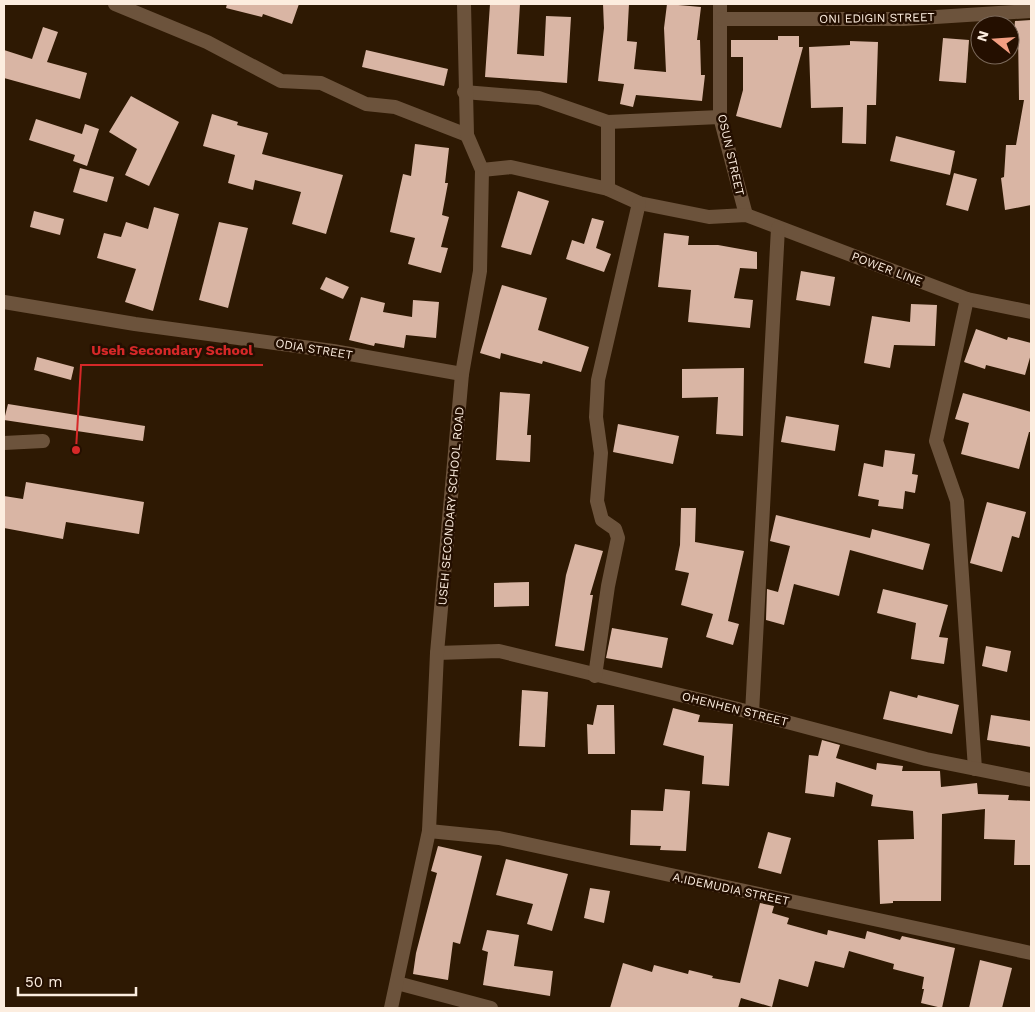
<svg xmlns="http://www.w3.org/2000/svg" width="1035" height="1012" viewBox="0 0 1035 1012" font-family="'Work Sans',sans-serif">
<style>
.building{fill:#d9b5a4}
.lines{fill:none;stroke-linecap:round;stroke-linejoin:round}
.street{stroke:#6c533c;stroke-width:14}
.labels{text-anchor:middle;stroke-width:5;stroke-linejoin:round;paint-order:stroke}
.street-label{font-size:12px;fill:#fceddf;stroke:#240f00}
.leader{fill:none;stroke:#d62828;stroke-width:2}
.callout-dot{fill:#d62828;stroke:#240f00;stroke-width:2}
.callout-label{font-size:14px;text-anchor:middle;font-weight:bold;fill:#d62828;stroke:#240f00;stroke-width:5;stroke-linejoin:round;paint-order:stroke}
</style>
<rect width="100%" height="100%" fill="#2e1903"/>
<g class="building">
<path d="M227,4H299L292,24L263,14L262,17L226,8Z"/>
<path d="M490,4H520L517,54L544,56L546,16L571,17L567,83L485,77Z"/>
<path d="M603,4H629L627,41L637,42L634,69L666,72L664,28L667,4L701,7L697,40H700L701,75H705L702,101L636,95L633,107L620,104L624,84L598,81L604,28Z"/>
<path d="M1031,20V205L1005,210L1001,178L1004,177L1006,145H1016L1024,100H1019L1018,31H1014L1015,21Z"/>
<path d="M43,27L58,32L47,62L87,73L80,99L4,78V50L32,59Z"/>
<path d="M778,36H799V47H803L781,128L736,116L743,90V57H731V40H778Z"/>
<path d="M943,38L969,40L966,83L939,81Z"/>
<path d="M850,41L878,42L876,105H867L866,144L842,143L843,107L811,108L809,47L850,45Z"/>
<path d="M366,50L448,69L444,86L362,67Z"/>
<path d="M131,96L179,122L149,186L125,175L137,149L109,132Z"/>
<path d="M212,114L238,122L237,125L268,133L262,154L343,175L326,234L292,224L301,192L255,180L253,190L228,183L235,155L203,146Z"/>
<path d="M36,119L82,134L85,124L99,129L87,166L73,161L75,155L29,140Z"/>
<path d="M896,136L955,151L950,175L890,161Z"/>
<path d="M415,144L449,148L445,183H448L442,215L449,217L441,247L448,248L441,273L408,264L415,238L390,232L403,174L411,176Z"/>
<path d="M80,168L114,177L107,202L73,192Z"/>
<path d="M954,173L977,179L968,211L946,205Z"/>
<path d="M518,191L549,201L531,255L501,247Z"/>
<path d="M154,207L179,214L153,311L125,302L136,269L97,258L104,233L121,237L126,222L148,229Z"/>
<path d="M34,211L64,219L60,235L30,227Z"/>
<path d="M592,218L604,221L596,248L611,254L604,272L566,259L572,240L584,244Z"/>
<path d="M219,222L248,228L228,308L199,300Z"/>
<path d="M664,233L689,236L688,245H718L757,252V269L740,268L734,298L753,300L750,328L688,322L691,290L658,287Z"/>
<path d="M801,271L835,277L830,306L796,300Z"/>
<path d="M326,277L349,287L343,299L320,289Z"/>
<path d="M502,285L547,298L538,330L589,347L581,372L543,361L542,364L501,353L500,359L480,353Z"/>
<path d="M361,297L385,303L383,312L412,317L413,300L439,302L436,338L406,335L404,348L375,343L374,346L349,340Z"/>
<path d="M911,304L937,305L935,346L894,345L890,368L864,363L872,316L910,322Z"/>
<path d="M976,329L1007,340L1008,337L1031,343V354L1025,375L986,365L985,369L964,362Z"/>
<path d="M37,357L74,367L71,380L34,370Z"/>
<path d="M744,368L743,436L716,434L718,397L682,398V369Z"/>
<path d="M500,392L530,394L527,435H531L530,462L496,460Z"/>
<path d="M963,393L1031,412V432H1029L1019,469L961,454L969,423L955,419Z"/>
<path d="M8,404L145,426L143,441L4,420Z"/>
<path d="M786,416L839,425L835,451L781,442Z"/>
<path d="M618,424L679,436L673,464L613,452Z"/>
<path d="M885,450L915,454L912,474L918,475L915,493L905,491L903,509L878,506L879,500L858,496L864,463L883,467Z"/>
<path d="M26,482L144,502L139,534L66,522L63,539L4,528V496L23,499Z"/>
<path d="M987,502L1026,512L1019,538L1012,536L1002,572L970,563Z"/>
<path d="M681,508H696L695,542L744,551L728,621L739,624L733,645L706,637L713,614L681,605L689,573L675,570L680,545Z"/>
<path d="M776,515L870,538L872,529L930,544L923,570L850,550L839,596L794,584L784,625L766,620L767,589L778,592L790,546L770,541Z"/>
<path d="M575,544L603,551L590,595H593L584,651L555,646L566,575Z"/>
<path d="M529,582V606L494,607V583Z"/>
<path d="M883,589L948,605L939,637L948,638L944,664L911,659L916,623L877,613Z"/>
<path d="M612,628L668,638L662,668L606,658Z"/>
<path d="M986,646L1011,651L1007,672L982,666Z"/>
<path d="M522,690L548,692L545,747L519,746Z"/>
<path d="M890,691L917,698L918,695L959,705L952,734L883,719Z"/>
<path d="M597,705H614L615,754H588L587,724L593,725Z"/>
<path d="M673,708L700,715L698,722L733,724L729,786L702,784L704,756L663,745Z"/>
<path d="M991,715L1031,721V747L987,740Z"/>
<path d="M822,740L840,745L836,758L876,770L877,763L903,766L902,771H940L941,787L977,783L978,794L1009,795L1008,800L1031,801V865H1014L1015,840L984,839L985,809L942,814L941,901H893V903L880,904L878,840L914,839L913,811L871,806L873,795L836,782L834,797L805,793L809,755L818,756Z"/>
<path d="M665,789L690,791L686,851L660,850L661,846L630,845L631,810L663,811Z"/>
<path d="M768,832L791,838L781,874L758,868Z"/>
<path d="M438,846L482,856L460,944L453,942L448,980L413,974L416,953L437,873L431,871Z"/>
<path d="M506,859L568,874L552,931L527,924L533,904L496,895Z"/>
<path d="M590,888L610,891L604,923L584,918Z"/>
<path d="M760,903L774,906L772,913L789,918L787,924L827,935L828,930L865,939L867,931L900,940L902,936L955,948L942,1008L921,1003L924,989H922L924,977L893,969L894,964L849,951L844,968L815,961L808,987L779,979L772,1007L741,998L738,1008H610L623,963L652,972L654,965L688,974L689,970L713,976L712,978L740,983Z"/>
<path d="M487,930L519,935L514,966L553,971L550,996L483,985L488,952L482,950Z"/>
<path d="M980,960L1012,968L1002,1008H969Z"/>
</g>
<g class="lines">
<g class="street">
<path d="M115,4L207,42L281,81L321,83L366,104L395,107L467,135"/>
<path d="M720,4V117L746,215"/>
<path d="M722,19H904L1031,11"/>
<path d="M464,92L539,98L608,122L720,117"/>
<path d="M482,170L511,167L608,189L639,203L709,217L746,215L967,299L1031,312"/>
<path d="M608,189V122"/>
<path d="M967,299L936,441L957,501L975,769"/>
<path d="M4,302L135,324L333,351L462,374"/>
<path d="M4,443L43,441"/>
<path d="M437,653L499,651L738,709L926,759L1031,780"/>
<path d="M595,676L608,586L618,538L615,529L602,520L597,501L601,453L596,417L598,380L639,203"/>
<path d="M752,713L778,228"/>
<path d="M429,831L499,838L1031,953"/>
<path d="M397,983L491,1008"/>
<path d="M391,1008L429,831L437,653L462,374L480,271L482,170L467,135L464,4"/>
</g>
</g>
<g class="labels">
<g class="street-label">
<text transform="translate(877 18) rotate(-1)" y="4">ONI EDIGIN STREET</text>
<text transform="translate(731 155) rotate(77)" y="4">OSUN STREET</text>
<text transform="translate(887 269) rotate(21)" y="4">POWER LINE</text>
<text transform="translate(314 349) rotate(9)" y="4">ODIA STREET</text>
<text transform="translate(451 506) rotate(-85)" y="4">USEH SECONDARY SCHOOL ROAD</text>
<text transform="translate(735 709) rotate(14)" y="4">OHENHEN STREET</text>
<text transform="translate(731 889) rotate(12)" y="4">A.IDEMUDIA STREET</text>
</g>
</g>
<path class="leader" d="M76 450L81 365H263"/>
<circle class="callout-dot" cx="76" cy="450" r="5"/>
<g class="callout-label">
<text x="172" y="355">Useh Secondary School</text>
</g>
<rect width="1035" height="1012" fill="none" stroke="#fceddf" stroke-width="10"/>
<g transform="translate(995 40) rotate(287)"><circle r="24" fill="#240f00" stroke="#7a6859"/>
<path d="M0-4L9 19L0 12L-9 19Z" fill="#f39f83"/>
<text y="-8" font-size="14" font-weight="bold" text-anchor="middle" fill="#fceddf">N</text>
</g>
<path d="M18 987v8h118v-8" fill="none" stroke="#fceddf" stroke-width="2.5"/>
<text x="25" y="987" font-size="15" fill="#fceddf" stroke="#240f00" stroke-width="4" paint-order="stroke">50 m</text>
</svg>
